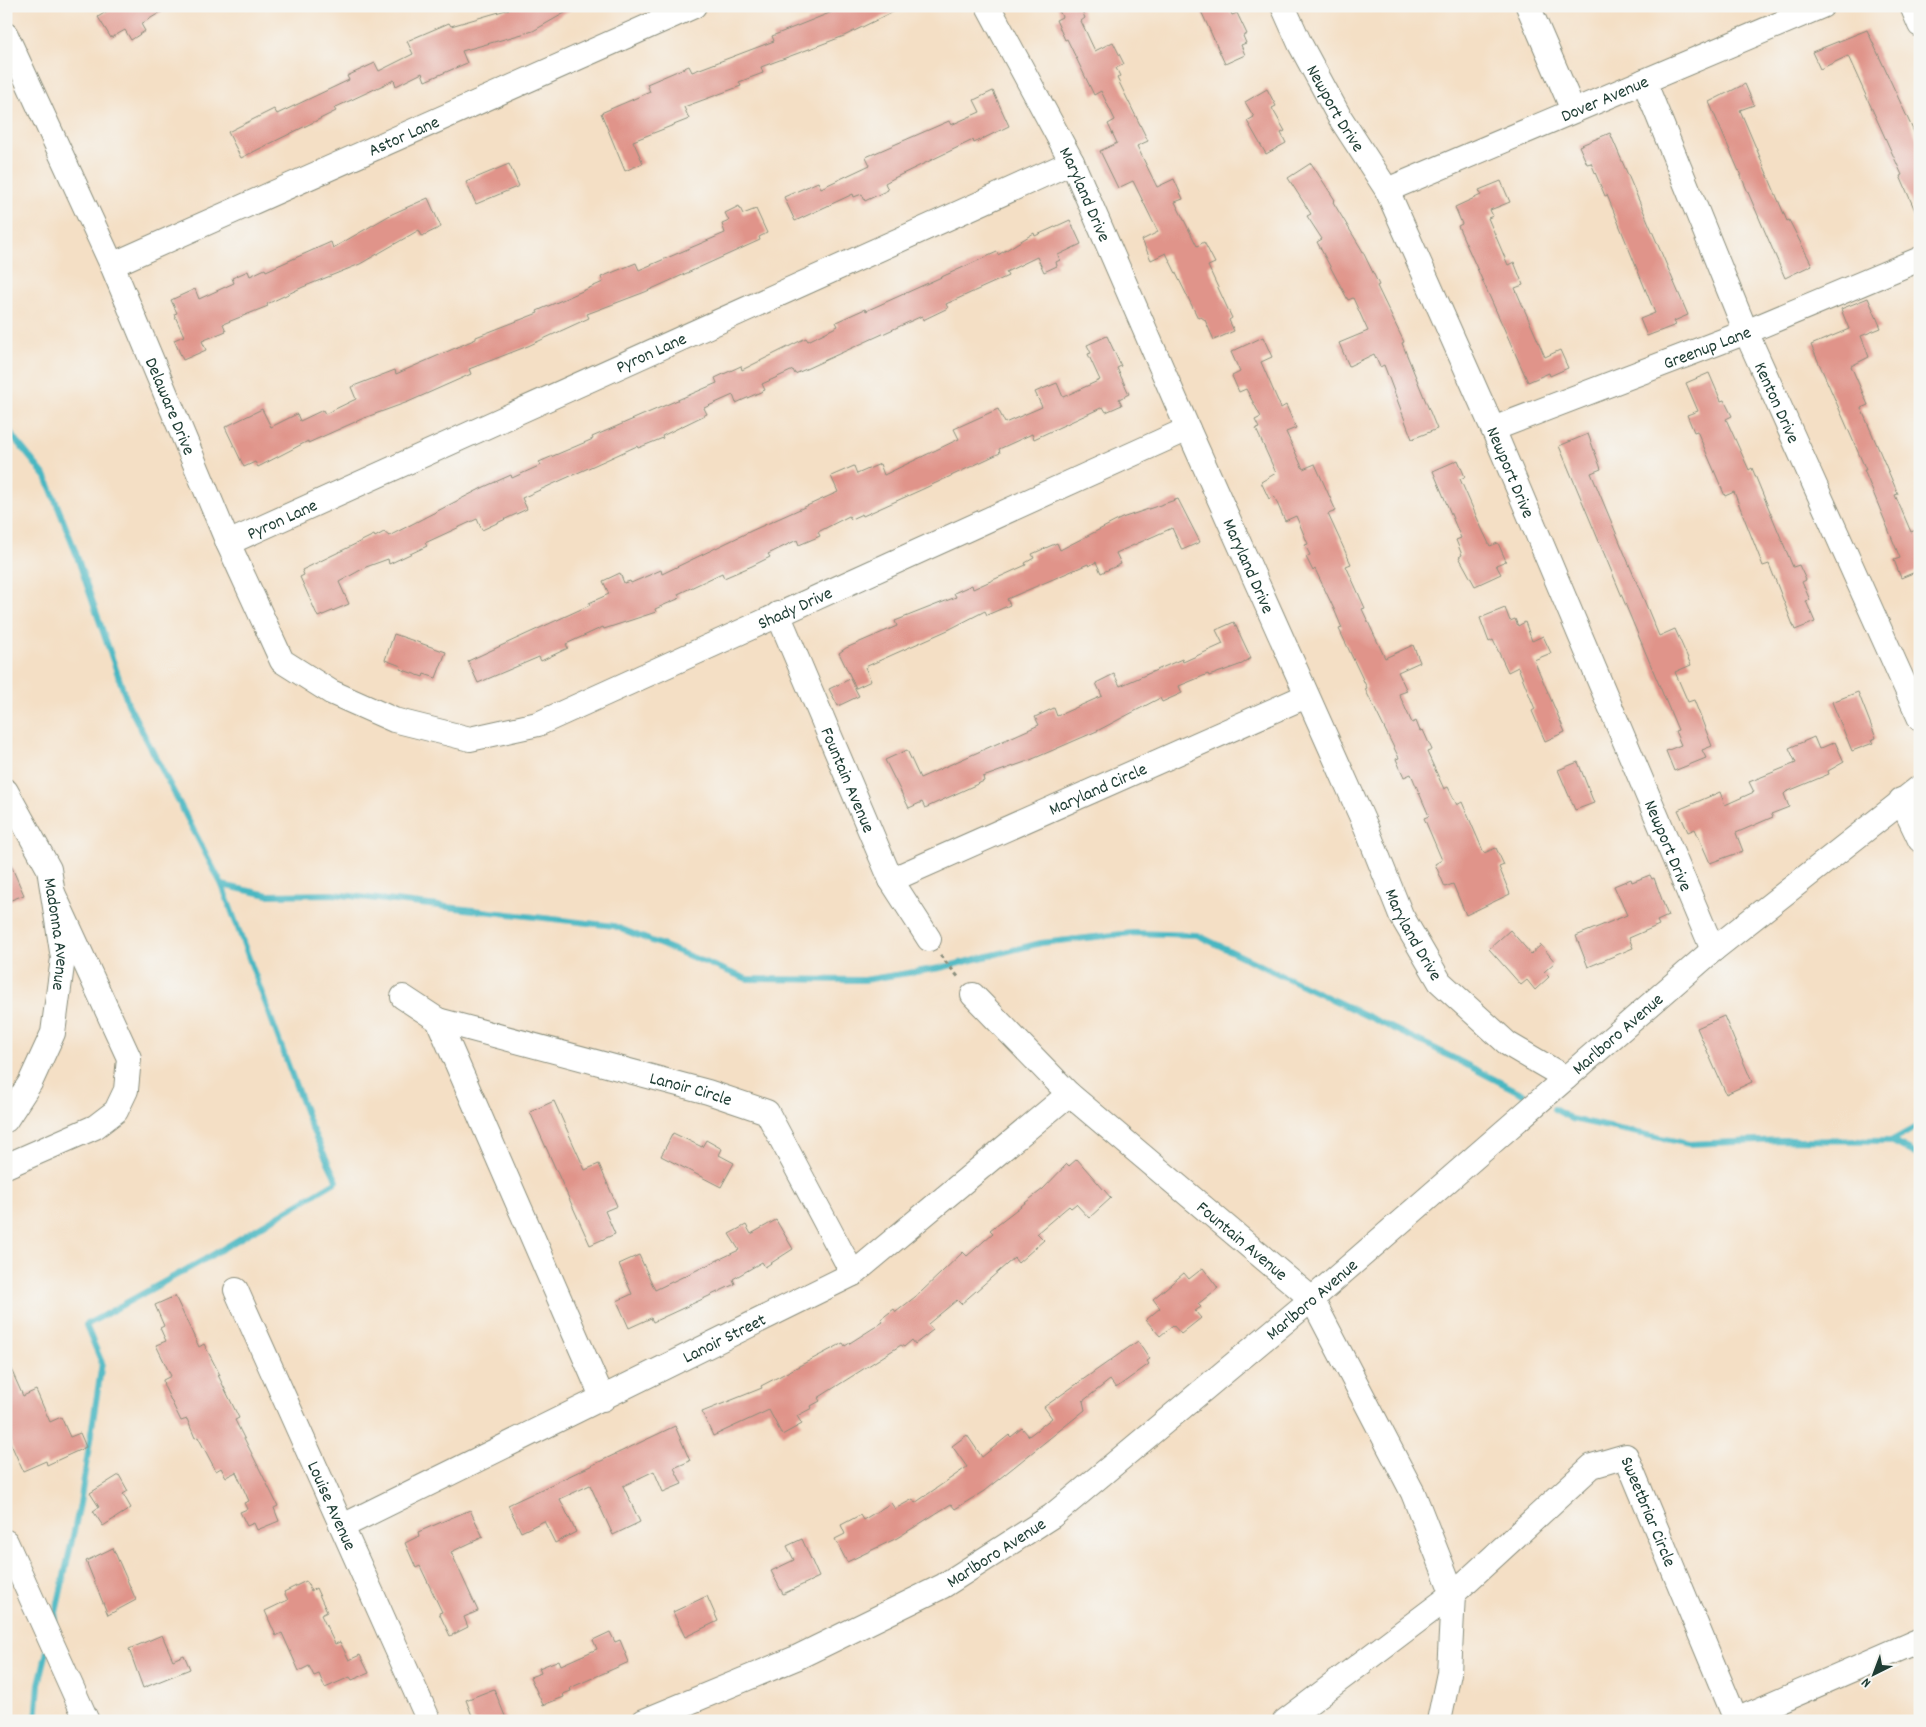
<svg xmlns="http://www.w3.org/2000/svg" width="1926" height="1727" viewBox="0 0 1926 1727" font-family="Dekko,sans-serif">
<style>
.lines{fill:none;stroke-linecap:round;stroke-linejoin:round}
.stream{stroke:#48b7c2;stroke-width:6}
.building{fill:#e0948a}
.minor-casing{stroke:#8a8e7c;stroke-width:26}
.path{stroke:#8a8e7c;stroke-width:3;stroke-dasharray:4 4;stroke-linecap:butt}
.minor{stroke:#fff;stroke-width:24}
.labels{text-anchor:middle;stroke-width:5;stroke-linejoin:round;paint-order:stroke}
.street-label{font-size:18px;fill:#1f3d34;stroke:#f6f6f2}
</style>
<rect width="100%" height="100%" fill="#f6f6f2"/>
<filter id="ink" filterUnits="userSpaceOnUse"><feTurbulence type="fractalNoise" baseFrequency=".02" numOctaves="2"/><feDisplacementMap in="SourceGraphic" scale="10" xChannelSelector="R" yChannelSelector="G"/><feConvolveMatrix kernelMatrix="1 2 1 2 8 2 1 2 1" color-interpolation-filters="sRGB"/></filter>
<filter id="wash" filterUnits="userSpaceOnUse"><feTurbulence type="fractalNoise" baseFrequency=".0096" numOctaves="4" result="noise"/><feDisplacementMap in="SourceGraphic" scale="20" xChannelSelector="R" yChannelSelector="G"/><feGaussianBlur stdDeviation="1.12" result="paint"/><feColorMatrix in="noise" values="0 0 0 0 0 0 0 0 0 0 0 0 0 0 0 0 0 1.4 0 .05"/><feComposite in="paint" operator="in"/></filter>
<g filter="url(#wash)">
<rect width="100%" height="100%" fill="#f4dfc5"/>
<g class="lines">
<g class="stream">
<path d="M6,424L14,438L46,477L73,545L128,704L222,885L311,1127L337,1181L202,1261L86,1325L102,1363L80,1504L53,1626"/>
<path d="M222,885L268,895L333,894L614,926L747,979L864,980L940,968L1041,943L1132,933L1197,935L1434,1048L1523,1094"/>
<path d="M1554,1109L1572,1119L1689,1144L1783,1140L1891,1141L1920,1156"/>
<path d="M1891,1141L1920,1125"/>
<path d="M36,1721L39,1684L47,1651"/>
</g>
</g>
<g id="blocks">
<g class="building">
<path d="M115,6H171L141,24L145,31L131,40L125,30L111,38L98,17Z"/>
<path d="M520,6H577L533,31L462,51L467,63L425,81L422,73L396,86L394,80L334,108L336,111L241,158L228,132L274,109L277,114L349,80L347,76L375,63L379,71L413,54L407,41L449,23L451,26Z"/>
<path d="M829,6H905L844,36L761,67L763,73L739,82L741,86L684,107L689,119L633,141L643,163L625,171L601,113L650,92L647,84L689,66L692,72L774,41L772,36L832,12Z"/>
<path d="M1057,6H1080L1085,18L1081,21L1095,51L1113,42L1124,64L1116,68L1120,76L1117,78L1148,141L1137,146L1157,187L1174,179L1183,199L1175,202L1197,246L1204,242L1215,263L1208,266L1232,318L1229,320L1234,331L1214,340L1205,320L1201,317L1198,318L1166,253L1151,260L1142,240L1158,232L1133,181L1118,188L1100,151L1117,143L1108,124L1115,120L1101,91L1094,95L1067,39L1065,40L1056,20L1062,17Z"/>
<path d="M1212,6H1228L1232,15L1237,13L1247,34L1243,36L1246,43L1241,45L1245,55L1225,64L1201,11Z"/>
<path d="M1867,30L1920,145V222L1900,176L1902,175L1848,56L1820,69L1812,52Z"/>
<path d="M1745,84L1754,105L1740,110L1787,221L1789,220L1812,265L1785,278L1709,102Z"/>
<path d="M1267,89L1276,106L1272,108L1285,131L1281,133L1286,143L1266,154L1247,121L1254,117L1245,102Z"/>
<path d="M993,91L1009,126L974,143L973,140L894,178L885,183L888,190L865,201L862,194L854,197L853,194L795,221L784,197L818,182L821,188L870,165L866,157L949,121L951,125L980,112L974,100Z"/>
<path d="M1610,133L1688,315L1674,321L1676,325L1647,336L1640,319L1655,313L1607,195L1605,196L1591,163L1587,164L1579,146Z"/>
<path d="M1311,163L1335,200L1333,202L1362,250L1379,285L1377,286L1404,342L1402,343L1437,429L1412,439L1384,365L1380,367L1374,354L1349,366L1339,343L1368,331L1353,298L1348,300L1317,242L1322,239L1307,216L1311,214L1288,178Z"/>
<path d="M509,164L519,186L476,204L466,182Z"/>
<path d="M1501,181L1510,202L1490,210L1493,216L1488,218L1508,265L1514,262L1523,285L1515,288L1545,357L1560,350L1568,368L1550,376L1549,373L1528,382L1458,226L1462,224L1455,207L1481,195L1479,190Z"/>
<path d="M428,198L441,227L422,236L419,230L360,264L303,287L267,304L268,306L223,324L226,331L202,341L206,350L183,360L174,340L184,336L174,314L177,313L171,300L195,289L199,299L234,283L232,278L248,271L250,276L265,269L266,271L331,242L333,248L392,214Z"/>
<path d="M739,206L743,214L756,209L767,233L759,237L760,240L645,292L587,314L589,318L528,346L469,369L471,374L408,402L364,418L308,443V441L258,467L255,462L244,467L225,427L262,409L271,427L297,414L300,421L323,410L325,414L356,399L351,387L395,370L396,374L476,339V337L538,313L537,311L603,282L601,277L636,263L639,270L725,233L722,224L729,221L725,213Z"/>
<path d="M1070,220L1081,244L1058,255L1060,260L1056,262L1057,266L1044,272L1037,257L1006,272L1008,276L946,304L948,308L923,320L922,316L795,374L793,370L762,384L765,390L736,403L733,395L704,408L707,414L662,436L663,438L638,448L637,446L522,498L527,509L482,530L477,519L425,543L427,546L389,564L388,559L366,567L339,582L349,604L318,617L300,577L304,575L302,570L374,535L375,537L384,532L389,536L484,487L511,475L512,478L541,465L539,462L593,439L592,437L717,383L715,378L741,366L742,370L806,338L808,341L838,326L836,322L865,309L866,311L997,252L998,255L1034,233L1035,236Z"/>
<path d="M1868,298L1881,328L1861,336L1869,357L1851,366L1868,405L1861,408L1898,494L1895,495L1911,532L1916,530L1920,539V570L1901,578L1894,560L1900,558L1864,470H1866L1811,345L1849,329L1841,309Z"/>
<path d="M1107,336L1121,366L1117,368L1129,394L1119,399L1122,405L1106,412L1103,407L1034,439L1032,434L999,449L1000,453L923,489L863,516L862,514L851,519L849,516L818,532L820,536L799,545L797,540L768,554L770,557L752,566L724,578L722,573L678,594L680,598L655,609L656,612L604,629L603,627L566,644L568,648L541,661L539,657L478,683L468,661L590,605L589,603L609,594L603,581L620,573L624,583L630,581L631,583L661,570L662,574L751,531L838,492L831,476L854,466L857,474L880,464L884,475L959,439L954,429L998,409L1005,423L1042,407L1035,392L1057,383L1063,397L1100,380L1088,354L1091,353L1087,345Z"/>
<path d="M1263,337L1272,357L1261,362L1281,408L1286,405L1296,428L1286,432L1303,469L1315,464L1336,511L1328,514L1351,564L1346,566L1365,608L1362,609L1385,658L1413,645L1420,662L1398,672L1407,691L1399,694L1412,723L1416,721L1420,731L1423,730L1432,750L1427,752L1444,789L1448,787L1457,805L1462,802L1484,853L1496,848L1504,865L1499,867L1510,894L1466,915L1453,884L1445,887L1435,864L1442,860L1424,818L1429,816L1411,774L1404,777L1396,759L1399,758L1365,689L1367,688L1339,629L1342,628L1334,609L1315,569L1313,571L1306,557L1310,555L1305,545L1308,544L1296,516L1285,521L1274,496L1269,499L1261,482L1276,473L1256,429L1259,428L1255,420L1261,417L1246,389L1239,392L1232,376L1240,372L1231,352Z"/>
<path d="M1709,373L1721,401L1724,400L1732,416L1726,419L1749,470L1752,468L1793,567L1799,565L1806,580L1802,582L1810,600L1806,601L1815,622L1795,630L1769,564L1763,566L1734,492L1725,496L1697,431L1694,432L1687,415L1698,411L1686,383Z"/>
<path d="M1588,434L1601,469L1591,473L1659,636L1675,629L1691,665L1675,672L1688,702L1694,700L1712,746L1702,750L1706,758L1674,771L1666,751L1681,745L1675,731L1678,730L1559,446Z"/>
<path d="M1458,460L1465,477L1460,479L1482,529L1490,546L1498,543L1506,561L1496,565L1501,574L1475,586L1459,557L1462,555L1456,540L1461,538L1433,471Z"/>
<path d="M1178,499L1200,542L1182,550L1172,528L1116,553L1121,564L1101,573L1096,562L1089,566L1088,564L1007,599L1010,605L987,615L985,611L948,630L865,667L871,681L856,688L839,653L846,648L897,626L895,621L956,597L954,593L972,585L973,589L1026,565L1025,563L1034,558L1032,554L1057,543L1060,550L1122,518Z"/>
<path d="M1505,608L1510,621L1515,619L1518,626L1525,622L1532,641L1543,636L1551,653L1534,660L1565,732L1545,741L1532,711L1535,709L1518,667L1508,672L1493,640L1489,642L1480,618Z"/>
<path d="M1234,622L1251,658L1242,664L1209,676L1208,674L1179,686L1182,693L1162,702L1160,698L1097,731L1028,761L983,777L984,781L925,808L922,802L909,808L885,760L907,750L920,778L1039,725L1035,717L1054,708L1057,716L1102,696L1096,683L1114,674L1120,686L1182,659L1183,662L1223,644L1216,630Z"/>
<path d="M394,634L446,652L436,678L424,674L423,677L400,669L401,666L385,660Z"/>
<path d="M850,679L859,696L838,706L829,689Z"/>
<path d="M1858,692L1876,738L1871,740L1873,743L1852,751L1832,702Z"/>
<path d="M1814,737L1819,749L1835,742L1844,762L1828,771L1829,774L1786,792L1784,794L1789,807L1771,814L1773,817L1736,833L1743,851L1710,863L1695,829L1688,832L1678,810L1720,792L1725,805L1754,792L1749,782L1796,763L1789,748Z"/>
<path d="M1578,762L1594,803L1575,810L1558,770Z"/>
<path d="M6,854L24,895L6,902Z"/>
<path d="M1650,875L1652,879L1654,878L1668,916L1657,921L1659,925L1629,938L1633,948L1588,967L1576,936L1627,915L1614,886L1631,879L1632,882Z"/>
<path d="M1510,930L1531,954L1541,945L1555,962L1544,972L1549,977L1535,990L1527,980L1521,985L1489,949Z"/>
<path d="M1724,1016L1752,1082L1726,1094L1697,1028Z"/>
<path d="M554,1101L585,1170L599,1164L617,1206L605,1211L615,1234L590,1245L530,1112Z"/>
<path d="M673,1133L702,1147L706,1140L722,1149L719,1155L734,1163L721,1187L661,1156Z"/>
<path d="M1077,1159L1111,1198L1089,1218L1076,1204L1071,1208L1069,1206L1037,1233L1044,1240L1018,1263L1014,1258L961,1304L957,1300L928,1324L933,1330L915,1344L912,1340L904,1347L901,1345L818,1398L820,1401L811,1406L812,1408L797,1416L802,1424L782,1435L769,1410L713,1436L702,1412L762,1388L761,1386L843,1343L845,1346L883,1322L881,1319L894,1309L896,1312L920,1293L963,1252L967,1256L993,1233L990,1230L1043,1189L1067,1164L1069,1166Z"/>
<path d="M776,1220L793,1249L765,1267L762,1262L733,1279L735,1284L653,1322L651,1318L629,1328L617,1301L632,1294L619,1264L639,1255L655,1290L739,1250L729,1234L746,1225L751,1234Z"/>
<path d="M1203,1268L1218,1288L1198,1304L1201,1307L1195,1311L1201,1318L1181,1334L1173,1325L1160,1336L1146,1320L1160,1308L1153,1299L1184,1273L1189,1279Z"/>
<path d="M175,1296L199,1347L204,1344L220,1375H218L239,1418L235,1420L278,1506L274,1508L279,1521L257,1530L254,1523L247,1526L240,1512L247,1509L244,1503L249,1501L236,1472L226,1477L221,1468L216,1471L198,1437L195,1438L187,1419L181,1421L164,1386L163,1380L171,1376L156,1345L166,1341L160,1328L164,1326L155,1305Z"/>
<path d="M1138,1341L1150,1359L1147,1361L1149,1364L1116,1388L1110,1380L1083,1401L1085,1410L984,1491L955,1509L951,1504L897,1538L847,1562L835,1539L845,1534L841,1525L860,1515L863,1520L891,1503L895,1509L913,1499L915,1503L967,1467L952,1446L967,1435L982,1457L1009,1435L1011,1437L1022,1428L1029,1436L1052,1418L1044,1407Z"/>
<path d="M6,1358L23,1396L36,1390L50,1422L61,1417L70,1437L80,1433L86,1447L47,1465L46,1461L23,1471L6,1433Z"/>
<path d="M675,1426L690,1461L674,1468L682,1484L663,1492L654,1471L623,1486L640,1522L613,1535L590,1485L560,1499L576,1532L555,1543L544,1521L521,1532L508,1505Z"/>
<path d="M119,1475L128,1491L123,1494L131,1508L103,1526L93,1511L99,1507L90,1493Z"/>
<path d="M470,1510L483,1537L451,1552L478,1611L464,1617L468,1627L450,1636L439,1613L442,1612L420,1566L416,1568L405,1543L419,1536L418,1532Z"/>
<path d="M802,1539L819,1577L783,1594L771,1571L794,1560L787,1546Z"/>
<path d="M113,1548L136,1600L108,1615L86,1561Z"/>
<path d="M306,1581L311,1591L316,1588L327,1612L321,1615L335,1644L340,1642L349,1660L360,1655L369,1673L352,1680L350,1677L325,1688L319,1674L314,1676L309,1666L299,1671L282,1633L276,1636L265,1611L288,1600L284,1592Z"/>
<path d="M707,1596L718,1621L685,1637L673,1612Z"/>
<path d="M610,1632L615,1642L620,1640L629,1662L570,1688L571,1691L563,1694L564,1697L543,1705L530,1677L541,1673L539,1668L559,1660L561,1665L597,1649L593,1640Z"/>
<path d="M162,1635L173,1660L184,1655L190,1669L143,1688L129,1649Z"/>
<path d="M494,1689L507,1721H474L466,1700Z"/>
</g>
</g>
</g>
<g filter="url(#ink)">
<use href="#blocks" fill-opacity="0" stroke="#8a8e7c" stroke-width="1"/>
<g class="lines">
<g class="minor-casing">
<g id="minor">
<path id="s1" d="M988,6L1072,162L1188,429L1366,827L1401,915L1440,982L1508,1044L1566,1078"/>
<path id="s2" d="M1283,6L1300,44L1339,116L1387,190L1493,429L1713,950"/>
<path d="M1528,6L1573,110"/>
<path d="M1912,6L1920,25"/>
<path id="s3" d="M6,35L112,265L228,543L282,661L331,692L394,720L470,739L538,724L1188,429"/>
<path id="s4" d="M1644,81L1746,332L1920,719"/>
<path id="s5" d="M1387,190L1822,6"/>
<path id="s6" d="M112,265L694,6"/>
<path id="s7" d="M1493,429L1746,332L1920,259"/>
<path id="s8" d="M228,543L1072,162"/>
<path id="s9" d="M778,614L891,880L929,939"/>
<path id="s10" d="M6,791L49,869L63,958L53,1033L30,1083L6,1120"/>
<path d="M1901,800L1920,840"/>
<path id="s11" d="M891,880L1306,696"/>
<path id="s12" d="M973,995L1069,1094L1312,1299L1413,1493L1453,1594L1449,1673L1439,1721"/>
<path d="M403,997L438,1020L603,1399"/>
<path id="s13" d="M438,1020L708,1092L767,1112L853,1274"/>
<path d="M6,1166L95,1127L116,1111L126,1090L129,1058L53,893"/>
<path id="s14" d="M236,1290L429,1721"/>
<path id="s15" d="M343,1526L853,1274L1069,1094"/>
<path d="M6,1542L87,1721"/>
<path id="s16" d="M644,1721L796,1658L943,1586L1052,1516L1312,1299L1713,950L1920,787"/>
<path id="s17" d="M1285,1721L1453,1594L1592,1466L1626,1456L1736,1720"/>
<path d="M1734,1721L1920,1640"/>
</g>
</g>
<path class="path" d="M940,955L960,979"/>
<use href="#minor" class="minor"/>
</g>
</g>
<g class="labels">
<g class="street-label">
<text dy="6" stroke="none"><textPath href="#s5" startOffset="236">Dover Avenue</textPath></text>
<text dy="6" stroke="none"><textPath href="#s2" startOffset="115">Newport Drive</textPath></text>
<text dy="6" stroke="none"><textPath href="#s6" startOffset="319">Astor Lane</textPath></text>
<text dy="6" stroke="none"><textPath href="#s1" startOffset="212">Maryland Drive</textPath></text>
<text dy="6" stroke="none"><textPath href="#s7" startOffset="229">Greenup Lane</textPath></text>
<text dy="6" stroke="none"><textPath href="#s8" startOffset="464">Pyron Lane</textPath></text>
<text dy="6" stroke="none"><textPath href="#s4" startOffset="348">Kenton Drive</textPath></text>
<text dy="6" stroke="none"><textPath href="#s3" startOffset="406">Delaware Drive</textPath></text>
<text dy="6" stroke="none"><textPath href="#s2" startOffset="520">Newport Drive</textPath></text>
<text dy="6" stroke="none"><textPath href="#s8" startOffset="59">Pyron Lane</textPath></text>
<text dy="6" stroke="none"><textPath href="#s1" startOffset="618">Maryland Drive</textPath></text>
<text dy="6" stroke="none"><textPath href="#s3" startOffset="1241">Shady Drive</textPath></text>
<text dy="6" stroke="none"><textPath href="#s9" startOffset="180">Fountain Avenue</textPath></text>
<text dy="6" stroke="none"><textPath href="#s11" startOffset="226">Maryland Circle</textPath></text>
<text dy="6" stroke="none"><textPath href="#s2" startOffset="925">Newport Drive</textPath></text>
<text dy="6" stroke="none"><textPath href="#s10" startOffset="155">Madonna Avenue</textPath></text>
<text dy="6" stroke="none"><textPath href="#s1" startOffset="1022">Maryland Drive</textPath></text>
<text dy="6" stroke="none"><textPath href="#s16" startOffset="1201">Marlboro Avenue</textPath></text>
<text dy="6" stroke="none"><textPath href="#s13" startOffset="262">Lanoir Circle</textPath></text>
<text dy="6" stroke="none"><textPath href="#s12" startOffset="365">Fountain Avenue</textPath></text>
<text dy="6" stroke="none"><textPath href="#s16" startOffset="796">Marlboro Avenue</textPath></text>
<text dy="6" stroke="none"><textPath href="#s15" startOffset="425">Lanoir Street</textPath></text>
<text dy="6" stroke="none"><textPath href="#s14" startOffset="236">Louise Avenue</textPath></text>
<text dy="6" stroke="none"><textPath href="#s17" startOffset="495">Sweetbriar Circle</textPath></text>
<text dy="6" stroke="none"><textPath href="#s16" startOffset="391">Marlboro Avenue</textPath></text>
</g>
</g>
<rect width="1926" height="1727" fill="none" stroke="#f6f6f2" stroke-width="25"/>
<g transform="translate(1874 1674) rotate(222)" stroke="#f6f6f2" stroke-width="4" paint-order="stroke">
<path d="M0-4L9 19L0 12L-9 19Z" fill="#1f3d34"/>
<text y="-8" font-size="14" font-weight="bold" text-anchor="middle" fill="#1f3d34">N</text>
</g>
</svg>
